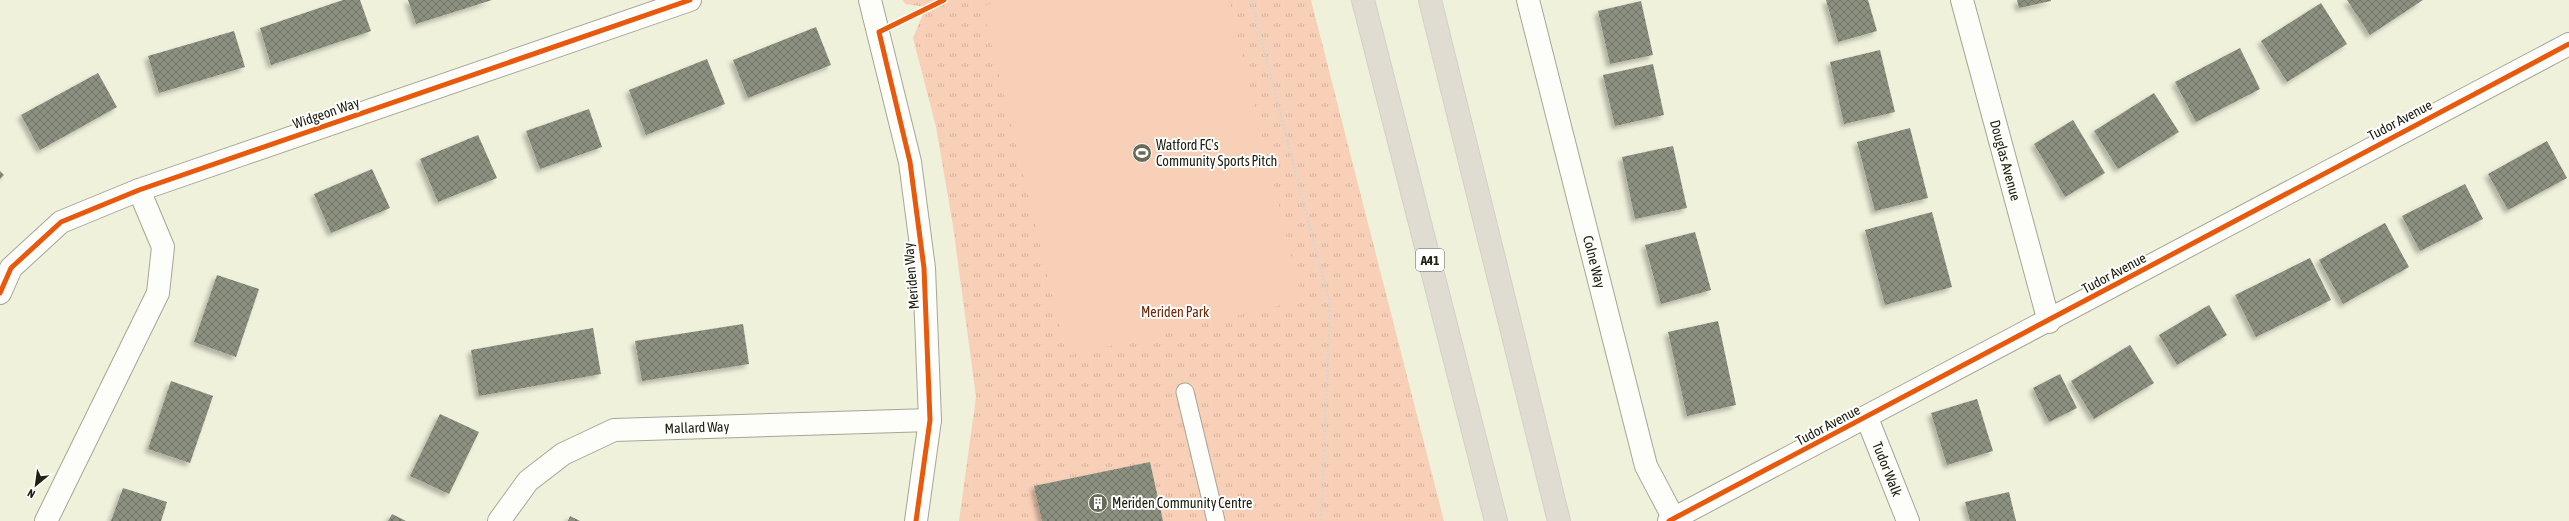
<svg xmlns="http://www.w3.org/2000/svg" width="2569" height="521" viewBox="0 0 2569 521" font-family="'Asap Condensed',sans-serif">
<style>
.grass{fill:url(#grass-tufts)}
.garden{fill:#f8d0b8}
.building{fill:url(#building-cross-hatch);filter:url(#shadow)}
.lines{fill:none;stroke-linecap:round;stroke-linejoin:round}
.service-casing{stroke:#a6a696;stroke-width:19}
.minor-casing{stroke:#a6a696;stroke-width:24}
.trunk-casing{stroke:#d1d2c7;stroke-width:24}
.path{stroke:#d6d6d0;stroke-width:2.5;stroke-dasharray:2 2;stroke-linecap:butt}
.service{stroke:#fdfdfa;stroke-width:17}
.minor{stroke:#fdfdfa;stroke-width:22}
.trunk{stroke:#e1dcd2;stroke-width:22}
.cycleway-casing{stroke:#fff;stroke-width:8}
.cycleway{stroke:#e8590c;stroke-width:5}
.labels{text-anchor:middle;stroke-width:4;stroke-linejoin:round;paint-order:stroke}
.shield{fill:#fff;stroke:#636359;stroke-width:1}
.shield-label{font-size:13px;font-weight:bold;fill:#202012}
.street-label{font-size:14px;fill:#202012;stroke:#fff}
.poi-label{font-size:14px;fill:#202012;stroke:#fff;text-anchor:start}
.park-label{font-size:14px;fill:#732605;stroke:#fff}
</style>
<defs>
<pattern id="grass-tufts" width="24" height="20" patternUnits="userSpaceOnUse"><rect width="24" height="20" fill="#f8d0b8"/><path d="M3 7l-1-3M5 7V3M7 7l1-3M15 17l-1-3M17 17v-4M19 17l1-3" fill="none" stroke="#d4b29d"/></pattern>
<pattern id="building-cross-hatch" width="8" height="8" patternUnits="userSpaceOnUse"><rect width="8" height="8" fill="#8b9081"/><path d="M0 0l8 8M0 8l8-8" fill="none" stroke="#717568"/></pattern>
<filter id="shadow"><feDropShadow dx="-3.5" dy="3.5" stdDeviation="2" flood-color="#0004"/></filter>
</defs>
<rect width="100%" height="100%" fill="#f0f1db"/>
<path class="grass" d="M903,0H1311L1444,521H959L976,397L953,226L936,127L913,38L926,7L905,4Z"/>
<path class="garden" d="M1008,0H1229L1302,300L1067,356L982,6Z"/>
<g class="building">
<path d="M343,0H360L371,31L271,65L260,28Z"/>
<path d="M408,0H492L416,24Z"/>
<path d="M1826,0H1868L1877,31L1838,42Z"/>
<path d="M2017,0H2051V1L2019,8Z"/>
<path d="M2347,0H2423L2370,35Z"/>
<path d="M1641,1L1653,55L1610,64L1598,11Z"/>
<path d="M2321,3L2347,44L2287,82L2261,41Z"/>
<path d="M816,27L831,65L748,98L733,60Z"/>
<path d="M234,31L245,67L159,93L148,56Z"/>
<path d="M2240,48L2260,89L2196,122L2175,82Z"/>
<path d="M1880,50L1895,112L1844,124L1830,62Z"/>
<path d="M707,59L725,104L646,135L629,90Z"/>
<path d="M1653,64L1664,115L1615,126L1603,75Z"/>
<path d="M98,73L117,107L40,150L21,115Z"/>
<path d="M2154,93L2179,132L2118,169L2094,131Z"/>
<path d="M589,109L602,147L540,169L526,131Z"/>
<path d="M2073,120L2105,173L2065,197L2034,144Z"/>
<path d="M1910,128L1928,198L1875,211L1857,142Z"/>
<path d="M478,135L497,178L438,202L420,159Z"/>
<path d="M2547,141L2567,178L2508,210L2488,174Z"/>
<path d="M1673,146L1687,208L1635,219L1622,157Z"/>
<path d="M372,169L390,208L331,233L314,194Z"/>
<path d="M0,171L4,175L0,179Z"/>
<path d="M2465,184L2483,219L2420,251L2402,216Z"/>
<path d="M1932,212L1952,287L1885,305L1865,230Z"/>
<path d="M2385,223L2409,267L2343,304L2319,260Z"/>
<path d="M1695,232L1711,290L1661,304L1645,245Z"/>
<path d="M2310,258L2331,300L2256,337L2235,295Z"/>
<path d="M217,275L259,289L236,357L194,342Z"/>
<path d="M2209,305L2227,335L2177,365L2159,335Z"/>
<path d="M1718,321L1736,405L1687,416L1668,332Z"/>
<path d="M743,324L749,364L642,381L635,341Z"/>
<path d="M593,328L601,374L479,396L471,350Z"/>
<path d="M2130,345L2154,383L2094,419L2071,381Z"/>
<path d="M2060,374L2077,408L2049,422L2033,388Z"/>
<path d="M171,381L213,396L190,463L148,449Z"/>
<path d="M1977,399L1993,451L1947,465L1931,413Z"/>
<path d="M440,414L479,432L449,494L410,476Z"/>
<path d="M1150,462L1163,521H1042L1034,486Z"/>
<path d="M123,488L167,502L161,521H111Z"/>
<path d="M2009,492L2016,521H1970L1965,502Z"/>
<path d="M392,514L406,521H388Z"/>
<path d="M570,516L580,521H568Z"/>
</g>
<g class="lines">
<g class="service-casing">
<path id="service" d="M1185,392L1216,521"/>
</g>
<g class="minor-casing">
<g id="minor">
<path d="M870,0L910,162L924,268L930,420L916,521"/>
<path id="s1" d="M1528,0L1646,466L1674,519"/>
<path id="s2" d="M1962,0L2049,322"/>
<path d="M0,293L11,268L61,222L139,190L690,0"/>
<path id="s3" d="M1867,418L1908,521"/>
<path d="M46,521L158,293L163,247L139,190"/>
<path id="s4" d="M499,521L528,481L563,454L614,430L930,420"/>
<path d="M1669,521L2569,44"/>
</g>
</g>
<g class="trunk-casing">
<g id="trunk">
<path d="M1363,0L1496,521"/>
<path d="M1430,0L1559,521"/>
</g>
</g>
<path class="path" d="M1251,0L1330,305L1321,521"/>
<use href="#service" class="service"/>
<use href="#minor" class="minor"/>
<use href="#trunk" class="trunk"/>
<g class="cycleway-casing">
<g id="cycleway">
<path d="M0,293L11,268L61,222L139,190L690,0"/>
<path d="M916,521L930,420L924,268L910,162L879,32L944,0"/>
<path d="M1669,521L2569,44"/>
</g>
</g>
<use href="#cycleway" class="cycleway"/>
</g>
<defs>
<g id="stadium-disc" transform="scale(1)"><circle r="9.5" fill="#696958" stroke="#fff"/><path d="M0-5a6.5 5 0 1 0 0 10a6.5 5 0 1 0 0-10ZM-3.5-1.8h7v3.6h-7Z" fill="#fff"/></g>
<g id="building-disc" transform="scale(1)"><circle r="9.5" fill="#696958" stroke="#fff"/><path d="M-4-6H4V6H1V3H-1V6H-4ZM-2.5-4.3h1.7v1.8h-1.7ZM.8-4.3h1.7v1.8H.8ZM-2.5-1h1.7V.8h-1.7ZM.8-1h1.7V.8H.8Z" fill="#fff"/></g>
</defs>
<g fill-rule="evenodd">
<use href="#stadium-disc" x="1142" y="153"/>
<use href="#building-disc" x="1098" y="503"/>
</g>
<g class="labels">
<rect class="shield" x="1416" y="249" width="28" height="22" rx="3"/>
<g class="shield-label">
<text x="1430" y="265">A41</text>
</g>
<g class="street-label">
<text transform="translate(326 113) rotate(-19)" y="5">Widgeon Way</text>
<text transform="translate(2400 120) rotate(-28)" y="5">Tudor Avenue</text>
<text dy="5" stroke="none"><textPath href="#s2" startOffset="166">Douglas Avenue</textPath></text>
<text dy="5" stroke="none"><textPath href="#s1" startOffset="270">Colne Way</textPath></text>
<text transform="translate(2114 273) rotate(-28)" y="5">Tudor Avenue</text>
<text transform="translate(911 276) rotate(-95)" y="5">Meriden Way</text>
<text transform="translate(1828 425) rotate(-28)" y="5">Tudor Avenue</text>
<text dy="5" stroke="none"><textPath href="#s4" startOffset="233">Mallard Way</textPath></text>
<text dy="5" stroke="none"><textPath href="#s3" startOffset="55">Tudor Walk</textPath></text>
</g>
<g class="poi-label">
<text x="1156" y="150">Watford FC's<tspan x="1156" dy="16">Community Sports Pitch</tspan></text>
<text x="1112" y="508">Meriden Community Centre</text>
</g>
<g class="park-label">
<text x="1175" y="317">Meriden Park</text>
</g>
</g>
<g transform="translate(36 485) rotate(209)" stroke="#ffffff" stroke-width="3" paint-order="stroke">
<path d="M0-3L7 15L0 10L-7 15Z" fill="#202012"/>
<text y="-6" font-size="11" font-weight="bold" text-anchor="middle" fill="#202012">N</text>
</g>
</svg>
